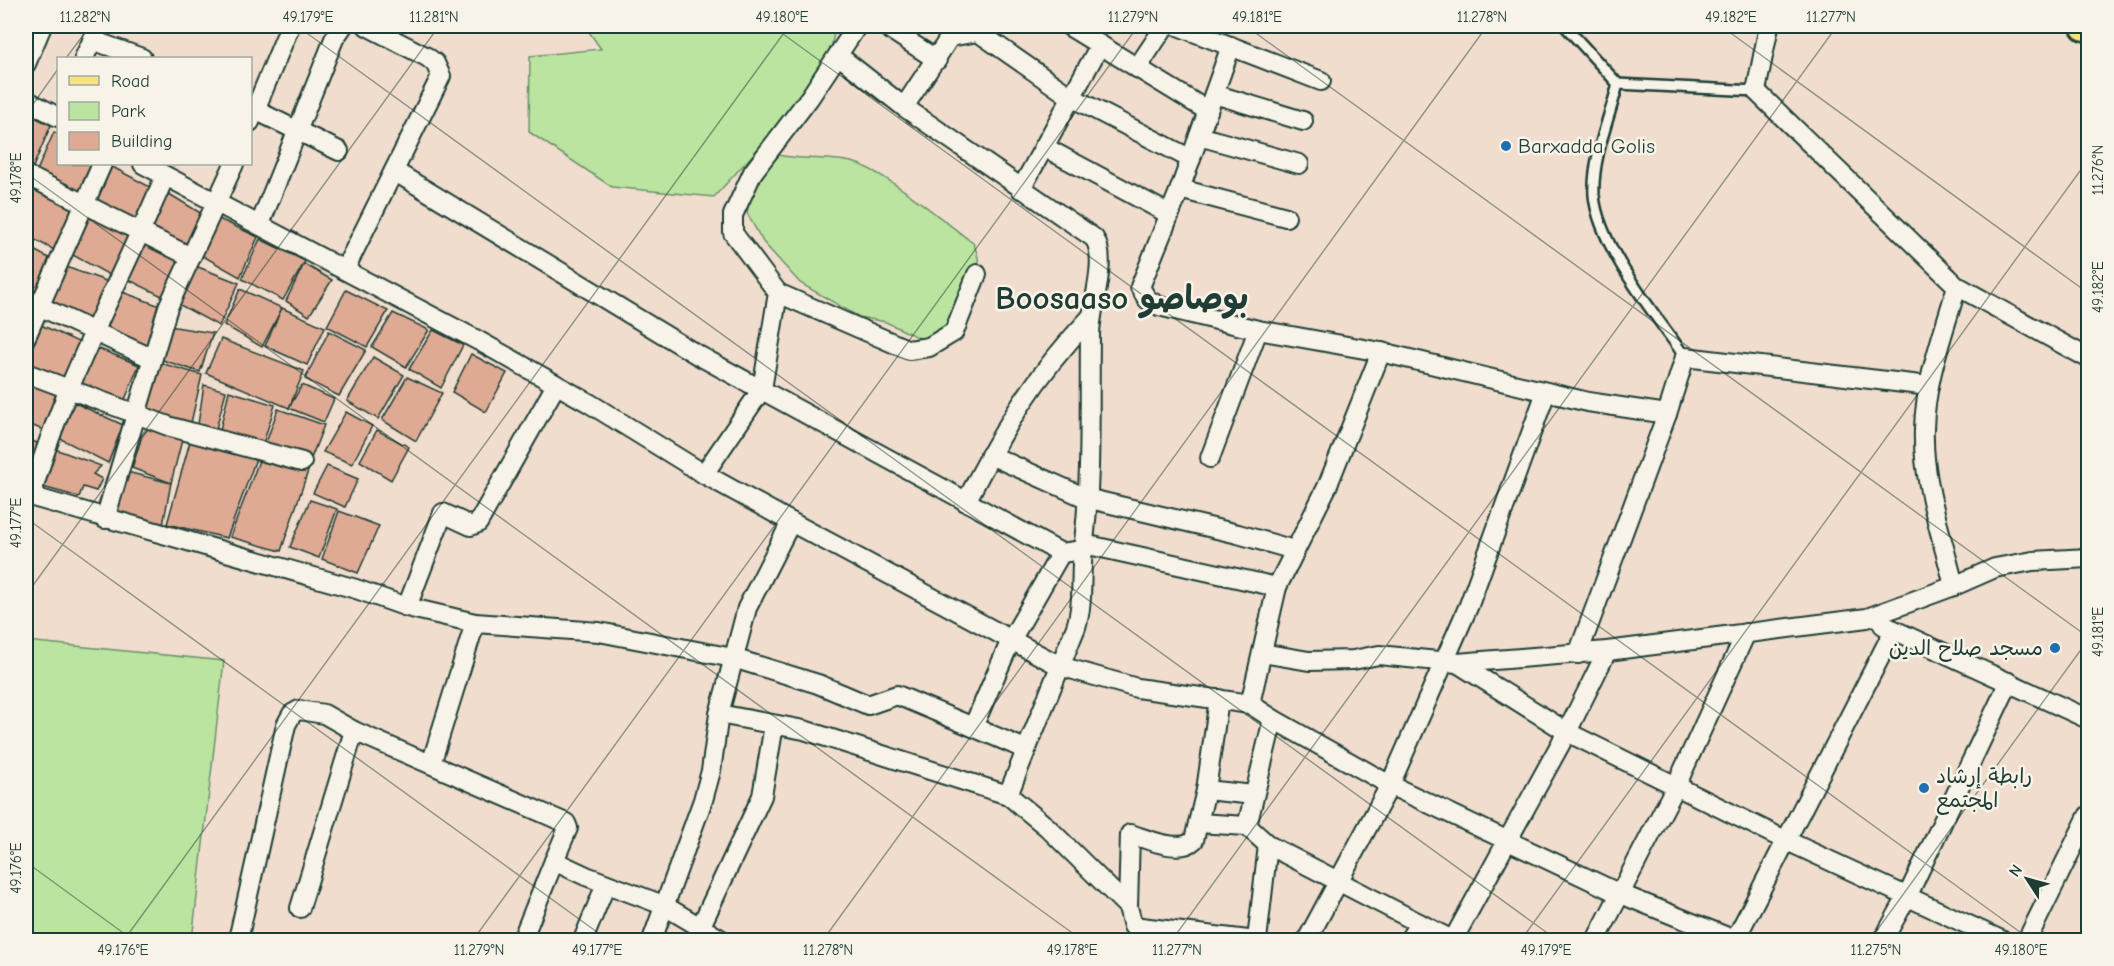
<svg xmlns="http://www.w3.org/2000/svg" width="2114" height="966" viewBox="0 0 2114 966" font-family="'Comic Neue','Playpen Sans Arabic',sans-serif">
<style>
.green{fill:#bbe4a1;stroke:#6d906a;stroke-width:1.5}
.building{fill:#deaa93;stroke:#1f3d34;stroke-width:1.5}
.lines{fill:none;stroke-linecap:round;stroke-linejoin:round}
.lane-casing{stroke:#1f3d34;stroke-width:14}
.street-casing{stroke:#1f3d34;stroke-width:22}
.primary-casing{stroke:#1f3d34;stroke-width:33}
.lane{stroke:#f7f3e8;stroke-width:9}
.street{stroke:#f7f3e8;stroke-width:18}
.primary{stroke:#f7e281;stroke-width:28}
.ticks{fill:none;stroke:#1f3d34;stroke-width:1.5;stroke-opacity:0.45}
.poi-dot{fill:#1f6fb2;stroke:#f7f3e8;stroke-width:2}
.labels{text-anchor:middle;stroke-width:5;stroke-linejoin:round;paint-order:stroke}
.poi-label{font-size:21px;fill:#1f3d34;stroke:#f7f3e8;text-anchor:start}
.town-label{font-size:33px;font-weight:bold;fill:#1f3d34;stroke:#f7f3e8}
.neatline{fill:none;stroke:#1f3d34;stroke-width:2}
.ticks-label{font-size:15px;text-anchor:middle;fill:#1f3d34}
</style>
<rect width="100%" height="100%" fill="#f0ddce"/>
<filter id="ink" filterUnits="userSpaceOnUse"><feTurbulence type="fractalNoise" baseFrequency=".0167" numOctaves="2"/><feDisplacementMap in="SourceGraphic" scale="12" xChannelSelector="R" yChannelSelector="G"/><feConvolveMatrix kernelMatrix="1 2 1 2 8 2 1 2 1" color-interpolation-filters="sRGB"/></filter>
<g filter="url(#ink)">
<g class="green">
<path d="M585,26H835L827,74L714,197L612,187L529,132L530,56L601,49Z"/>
<path d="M778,155C803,161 830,156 855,163C887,173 945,222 973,243C978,252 979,261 980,271C984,312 964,319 935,342L917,337L886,322L859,317L800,283L763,242L747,213L750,193Z"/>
<path d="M26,641L224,661L192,940H26Z"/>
</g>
<g class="building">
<path d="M26,113L51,125L33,167L26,164Z"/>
<path d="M54,132L58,134V164H93L79,195L36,173Z"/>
<path d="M107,164L150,187L134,224L88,200Z"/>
<path d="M33,185L74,207L54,250L26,235V201Z"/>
<path d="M166,192L207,217L188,251L146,227Z"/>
<path d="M86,212L129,234L113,277L69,253Z"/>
<path d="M217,218L258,237L240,277L201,255Z"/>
<path d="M260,239L305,261L283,300L242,279Z"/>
<path d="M143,243L184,261L166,298L127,279Z"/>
<path d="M26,246L49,258L35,296L26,292Z"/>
<path d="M304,264L332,280L309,316L286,301Z"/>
<path d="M193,265L239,283L219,326L178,304Z"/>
<path d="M63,266L109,282L93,322L48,301Z"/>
<path d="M240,289L282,308L262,347L224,325Z"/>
<path d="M117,290L160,306L147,346L101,326Z"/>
<path d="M346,290L388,311L367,347L327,326Z"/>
<path d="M282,308L325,327L307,365L265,346Z"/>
<path d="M393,313L429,330L406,367L372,347Z"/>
<path d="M41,325L87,346L70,381L26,364Z"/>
<path d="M169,326L213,333L200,372L159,359Z"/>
<path d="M433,330L463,345L441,388L409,369Z"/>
<path d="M329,331L366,350L339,396L305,379Z"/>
<path d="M221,339L304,371L289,408L206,373Z"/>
<path d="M97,348L139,365L124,402L79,383Z"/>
<path d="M471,354L507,373L486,412L452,392Z"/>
<path d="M373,357L404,375L378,419L347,401Z"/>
<path d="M157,362L202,375L190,427L141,412Z"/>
<path d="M407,377L442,393L416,441L382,420Z"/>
<path d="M26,381L57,395L43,430L26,423Z"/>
<path d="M204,385L226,391L215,433L197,431Z"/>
<path d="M302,385L334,399L324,422L289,408Z"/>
<path d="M229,391L275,405L262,447L220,430Z"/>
<path d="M73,402L123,425L108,463L57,437Z"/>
<path d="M278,409L324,425L310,461L264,448Z"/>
<path d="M346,412L372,426L352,464L323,452Z"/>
<path d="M151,425L183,436L171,483L132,468L142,436Z"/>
<path d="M377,430L409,447L391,480L360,461Z"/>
<path d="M26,438L39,444L26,477Z"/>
<path d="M191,438L257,456L227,538L167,524Z"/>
<path d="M55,449L101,466L93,474L102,479L96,491L83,487L79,497L39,486Z"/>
<path d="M260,458L309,468L281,551L230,537Z"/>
<path d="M327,466L358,479L345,507L313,493Z"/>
<path d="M127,472L171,483L163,525L116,512Z"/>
<path d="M310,500L337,509L319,558L290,547Z"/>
<path d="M339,511L379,526L358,573L322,559Z"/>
</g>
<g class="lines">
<g class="lane-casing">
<g id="lane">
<path d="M1565,26L1618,84L1756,91"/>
<path d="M1618,84C1609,119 1592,159 1594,195C1598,246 1656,315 1685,357"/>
</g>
</g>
<g class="street-casing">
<g id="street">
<path d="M885,26L937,60"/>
<path d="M1069,26L1208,111"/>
<path d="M1178,26L1321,81"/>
<path d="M1769,26L1756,91L1957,286C1944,332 1925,380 1924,429C1922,482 1942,535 1954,586"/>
<path d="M978,32L1071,97L1191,159"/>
<path d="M92,40L142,58"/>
<path d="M1231,46L1180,189L1140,287L1147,299L1159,306L1258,330L1381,352L1588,402L1667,414"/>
<path d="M839,56L904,107L1094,238C1109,259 1090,308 1090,335C1089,406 1092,479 1083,550C1080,575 1084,602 1076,627L1008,795"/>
<path d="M84,58L99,26"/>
<path d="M26,64L42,26"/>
<path d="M1137,68L1165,26"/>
<path d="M1214,94L1303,121"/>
<path d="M26,100L58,117"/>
<path d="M904,107L950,37L978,32L982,26"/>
<path d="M255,110L339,151"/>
<path d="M250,122L290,26"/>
<path d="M1199,136L1299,164"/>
<path d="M1044,147L1169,214"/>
<path d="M143,164L479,341L589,403L704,474L791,522L747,608L719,714L711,771L703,800L652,940"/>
<path d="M394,171L696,354L1061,553L1083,550"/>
<path d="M26,175L191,257"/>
<path d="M1021,189L1100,45"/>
<path d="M1180,189L1286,217"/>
<path d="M260,224L334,39L343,26"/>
<path d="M345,269L441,76L435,63L427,57L367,26"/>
<path d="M1957,286L2088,358"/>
<path d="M778,293L909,350L929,347L954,332L977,274"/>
<path d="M26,300L151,358"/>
<path d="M26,337L102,164"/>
<path d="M26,373L171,427L302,462"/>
<path d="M990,455L1086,498L1238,534L1294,550"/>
<path d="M1210,458L1258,330"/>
<path d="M704,474L762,389L778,293L733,233V215L753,172L810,97L857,26"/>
<path d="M26,495L356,589L407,607L475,623L599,632L733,658L818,684L868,705L897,695L1025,749"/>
<path d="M31,497C62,385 120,283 165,176"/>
<path d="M966,502C1003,429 1034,377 1090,318"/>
<path d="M105,519L168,307L234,164"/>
<path d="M791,522L1060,666L1137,688L1250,704"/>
<path d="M1084,544L1277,587"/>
<path d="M407,607L443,513L471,526L478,523L556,385"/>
<path d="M1883,625L2088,719"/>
<path d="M1262,653L1309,661L1353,660L1379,655L1457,663L1607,651L1867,618L1954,586L1995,568L2033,561L2088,558"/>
<path d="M1578,654L1667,414L1685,357L1929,386"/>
<path d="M1457,663L1567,732L1785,840L2001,940"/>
<path d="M719,714L804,730L1008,795L1047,827L1128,907L1133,926L1248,940"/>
<path d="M1273,719L1390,785L1618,893L1735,940L1894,630"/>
<path d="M973,727L1011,640L1061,553"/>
<path d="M431,764L475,623"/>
<path d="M1206,790L1254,795"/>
<path d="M1198,823L1206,790L1219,699"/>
<path d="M1247,826L1273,719L1250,704L1277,587L1327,487L1381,352"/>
<path d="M1128,907L1130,834C1147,839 1180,854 1194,840L1198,823L1247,826L1268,845L1452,940"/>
<path d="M300,908L354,731"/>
<path d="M700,928L762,796L774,725"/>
<path d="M238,940L286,725L292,714L299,710L324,714L354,731L566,823L568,828L554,861L586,876L663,905L722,940"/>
<path d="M522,940L554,861"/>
<path d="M583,940L606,884"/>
<path d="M1257,940L1268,845"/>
<path d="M1307,940L1390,785L1469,605L1546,392"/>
<path d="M1409,940L1419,923"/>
<path d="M1453,940L1567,732L1607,651"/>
<path d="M1596,940L1676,786L1746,633"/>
<path d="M1883,940L1907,897L2009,682"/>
<path d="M2027,940L2088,816"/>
</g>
</g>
<g class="primary-casing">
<path id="primary" d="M2085,26H2088"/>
</g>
<use href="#lane" class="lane"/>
<use href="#street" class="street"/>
<use href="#primary" class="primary"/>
</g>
</g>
<path class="ticks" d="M297,26L1557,940M772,26L2031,940M1246,26L2088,637M1721,26L2088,293M66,58L90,26M26,114L58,69M26,173L1082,940M26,518L608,940M26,595L439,26M26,862L133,940M124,940L789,26M473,940L1138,26M823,940L1487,26M1172,940L1837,26M1521,940L2088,160M1870,940L2088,640"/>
<g class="poi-dot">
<circle cx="1506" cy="146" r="6"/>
<circle cx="2055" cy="648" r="6"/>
<circle cx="1924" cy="788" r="6"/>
</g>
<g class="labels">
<g class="poi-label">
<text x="1518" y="153">Barxadda Golis</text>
<text x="2043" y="655" text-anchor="end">مسجد صلاح الدين</text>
<text x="1936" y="783">رابطة إرشاد<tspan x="1936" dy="24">المجتمع</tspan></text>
</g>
<g class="town-label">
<text x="1122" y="309">Boosaaso بوصاصو</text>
</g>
</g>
<rect width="2114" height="966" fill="none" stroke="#f7f3e8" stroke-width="66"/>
<rect x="57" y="57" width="195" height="108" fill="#f7f3e8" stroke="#a1aaa0" stroke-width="1.5"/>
<rect x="69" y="76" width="30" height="9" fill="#f7e281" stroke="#a1aaa0" stroke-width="1.5"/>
<text x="111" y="87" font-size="18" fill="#1f3d34">Road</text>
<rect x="69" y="102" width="30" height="18" fill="#bbe4a1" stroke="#a1aaa0" stroke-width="1.5"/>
<text x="111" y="117" font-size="18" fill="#1f3d34">Park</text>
<rect x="69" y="132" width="30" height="18" fill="#deaa93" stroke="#a1aaa0" stroke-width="1.5"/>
<text x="111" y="147" font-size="18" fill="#1f3d34">Building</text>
<g transform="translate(2027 879) rotate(306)" stroke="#f7f3e8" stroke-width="4.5" paint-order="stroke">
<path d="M0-4.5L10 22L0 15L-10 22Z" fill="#1f3d34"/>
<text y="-9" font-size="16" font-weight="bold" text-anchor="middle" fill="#1f3d34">N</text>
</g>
<rect x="33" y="33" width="2048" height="900" class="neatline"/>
<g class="ticks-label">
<text x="85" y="22">11.282°N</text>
<text x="308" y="22">49.179°E</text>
<text x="434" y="22">11.281°N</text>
<text x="782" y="22">49.180°E</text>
<text x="1133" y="22">11.279°N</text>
<text x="1257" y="22">49.181°E</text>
<text x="1482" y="22">11.278°N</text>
<text x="1731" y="22">49.182°E</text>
<text x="1831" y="22">11.277°N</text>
<text transform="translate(2098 170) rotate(-90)" y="5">11.276°N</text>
<text transform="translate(16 178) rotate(-90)" y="5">49.178°E</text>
<text transform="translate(2098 287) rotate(-90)" y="5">49.182°E</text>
<text transform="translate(16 523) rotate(-90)" y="5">49.177°E</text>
<text transform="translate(2098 632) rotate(-90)" y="5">49.181°E</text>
<text transform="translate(16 868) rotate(-90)" y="5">49.176°E</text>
<text x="123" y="955">49.176°E</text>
<text x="479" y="955">11.279°N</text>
<text x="597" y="955">49.177°E</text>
<text x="828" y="955">11.278°N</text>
<text x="1072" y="955">49.178°E</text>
<text x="1177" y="955">11.277°N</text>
<text x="1546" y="955">49.179°E</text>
<text x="1876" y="955">11.275°N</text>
<text x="2021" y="955">49.180°E</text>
</g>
</svg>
